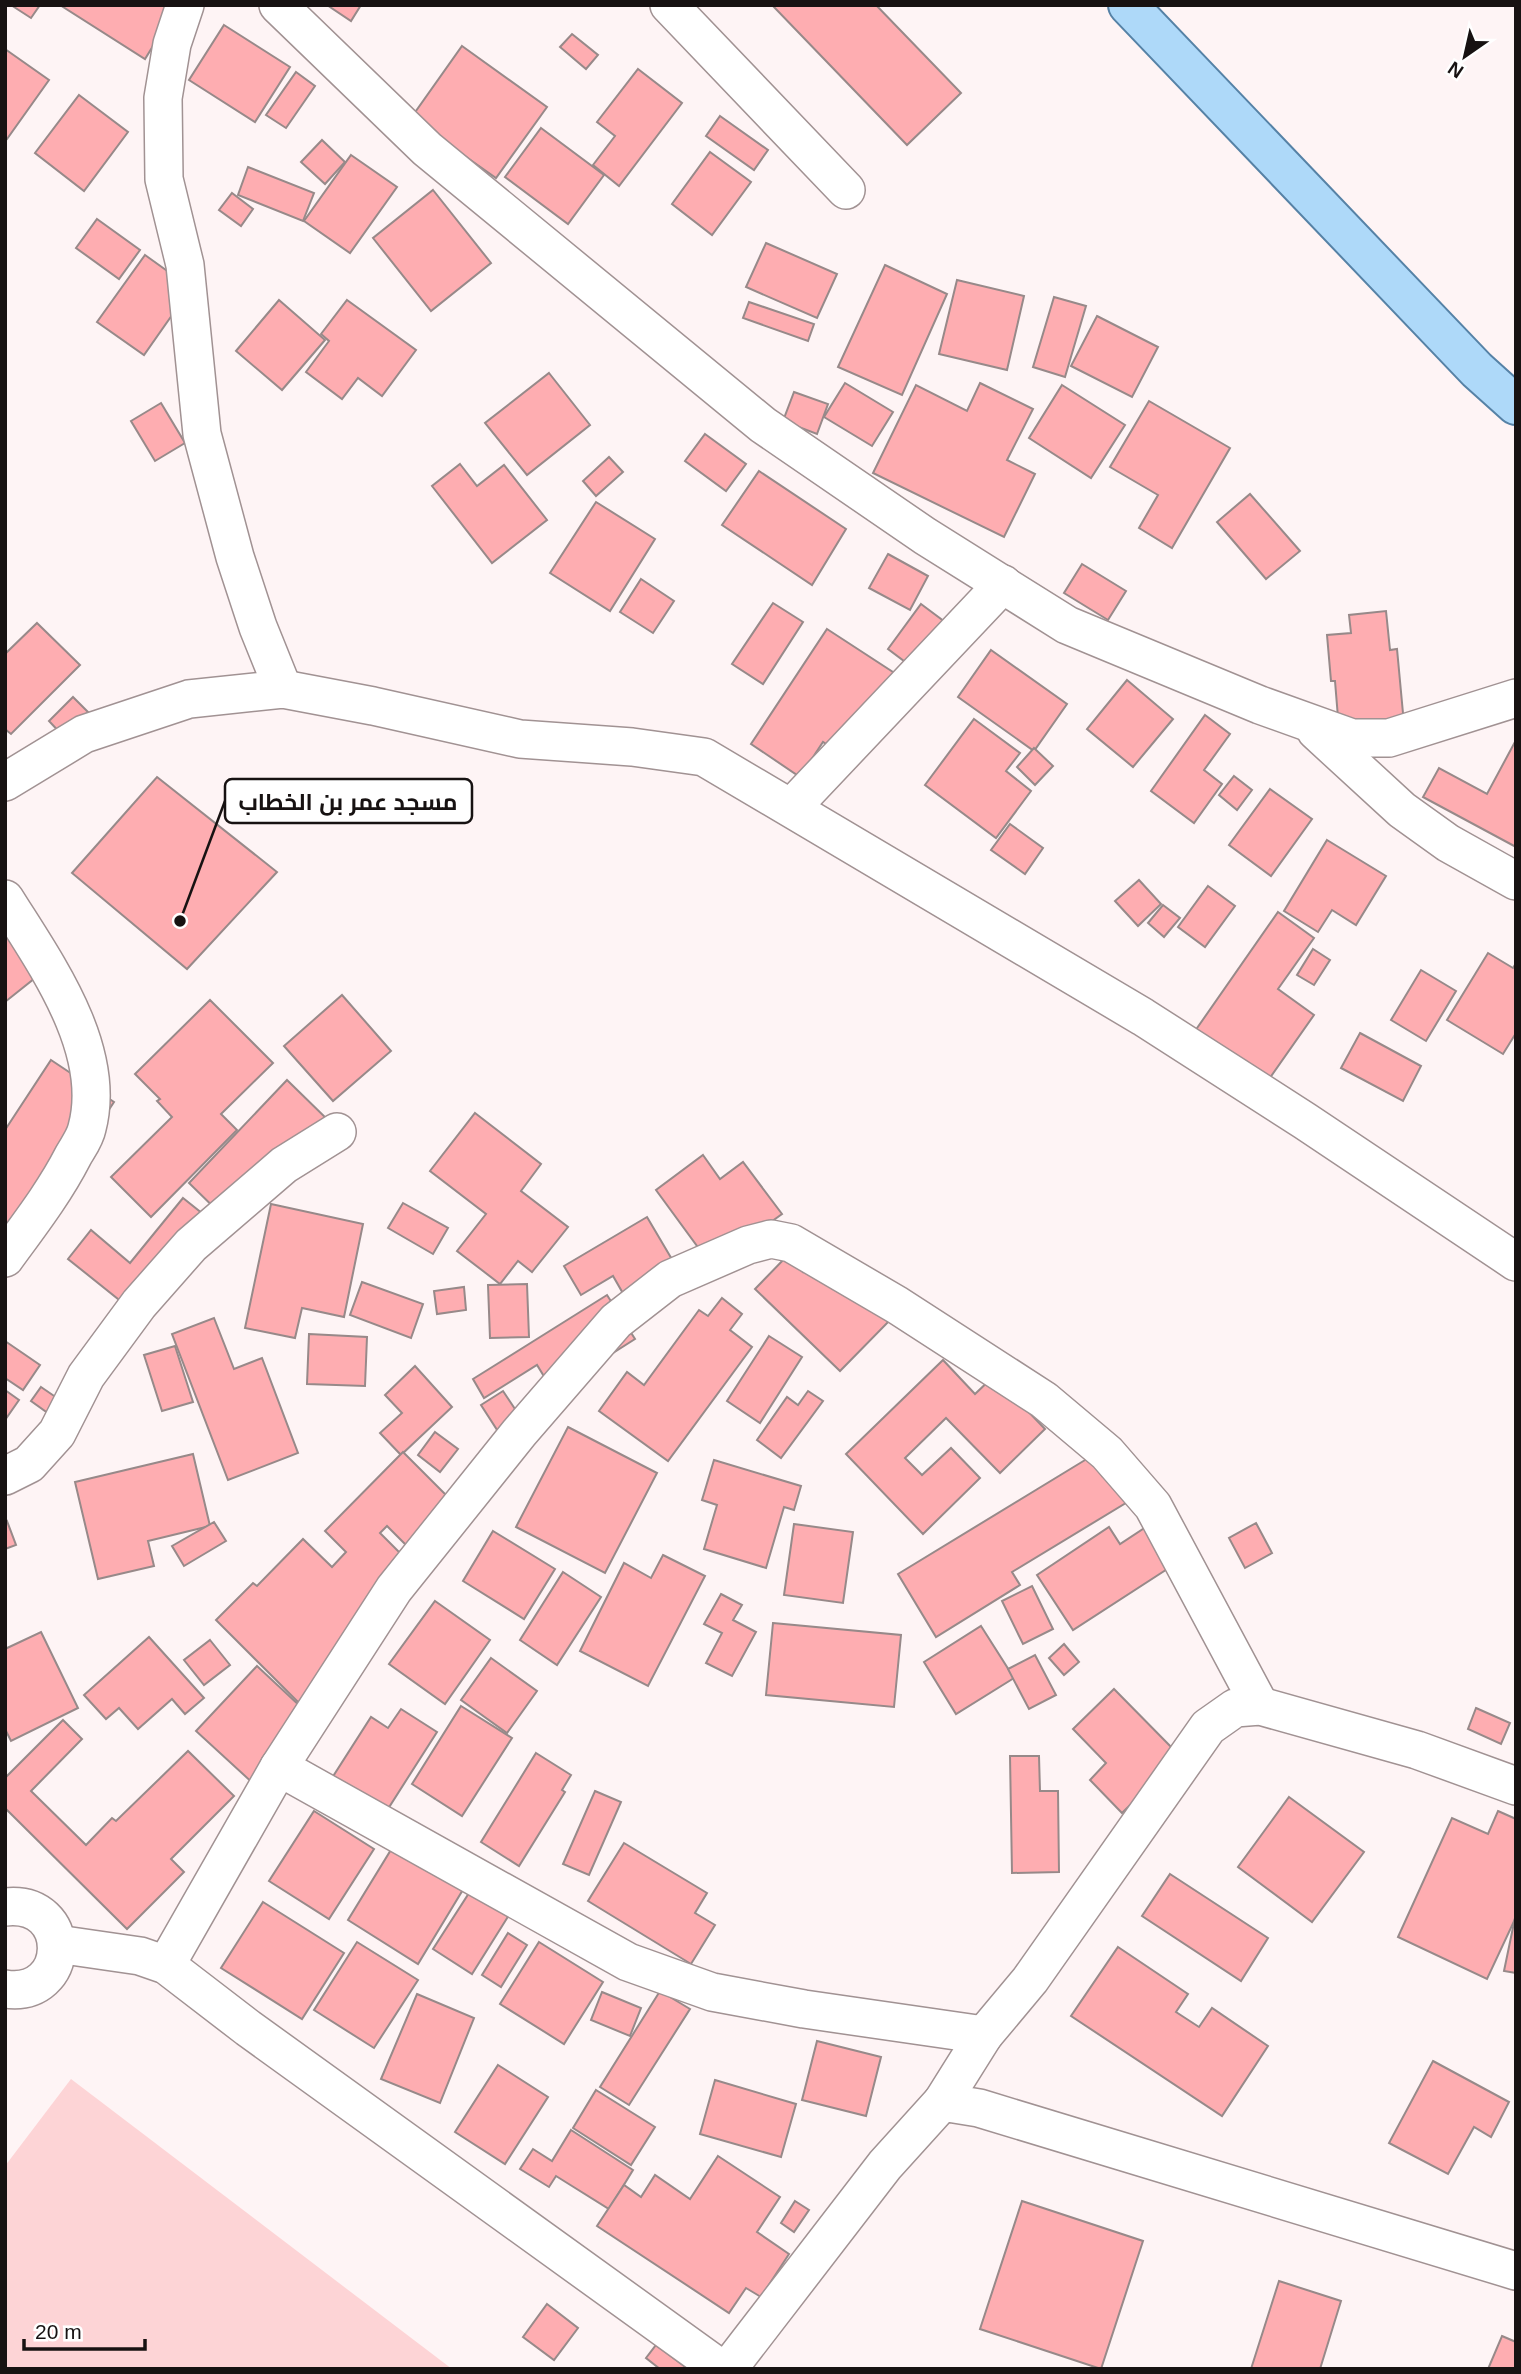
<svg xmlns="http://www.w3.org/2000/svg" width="1521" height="2374" viewBox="0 0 1521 2374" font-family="Arial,Cairo,sans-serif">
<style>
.grass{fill:#fdd4d6}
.building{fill:#feadb1;stroke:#978989;stroke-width:2}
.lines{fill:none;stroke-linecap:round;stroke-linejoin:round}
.street-casing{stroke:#a19293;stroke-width:40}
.primary-casing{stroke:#5682a6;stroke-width:42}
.street{stroke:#fff;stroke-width:37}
.primary{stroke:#aed9f9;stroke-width:38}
.leader{fill:none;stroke:#171212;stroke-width:2.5}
.callout-dot{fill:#171212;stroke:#fff;stroke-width:2.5}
.callout{fill:#fff;stroke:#171212;stroke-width:2.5}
.callout-label{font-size:23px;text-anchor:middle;font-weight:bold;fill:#171212}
</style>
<rect width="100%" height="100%" fill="#fef4f5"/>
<path class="grass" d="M71,2079L452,2369H5V2166Z"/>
<g class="building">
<path d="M11,5H40L31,18Z"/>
<path d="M60,5H167L175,10L145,59Z"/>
<path d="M327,5H361L351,21Z"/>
<path d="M772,5H876L961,93L907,145Z"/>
<path d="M224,25L290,67L255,122L189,80Z"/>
<path d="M572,34L598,55L586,69L560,47Z"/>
<path d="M462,46L547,107L496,178L411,118Z"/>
<path d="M5,49L49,80L7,139L5,138Z"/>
<path d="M638,69L682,103L619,186L593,165L615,136L597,122Z"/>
<path d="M296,72L315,86L286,128L266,115Z"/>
<path d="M79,95L128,132L84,191L35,153Z"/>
<path d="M720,116L768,150L754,170L706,136Z"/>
<path d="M541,128L604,175L568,224L505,177Z"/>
<path d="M322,140L345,162L325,184L301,162Z"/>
<path d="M710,152L751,182L712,235L672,204Z"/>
<path d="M351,155L397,187L350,253L304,221Z"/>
<path d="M248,167L314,193L303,221L238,195Z"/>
<path d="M433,190L491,263L431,311L373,238Z"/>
<path d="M232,193L253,209L241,226L219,210Z"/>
<path d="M97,219L140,250L119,279L76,248Z"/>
<path d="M766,243L837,274L817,318L746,287Z"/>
<path d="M145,255L191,288L144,355L97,322Z"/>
<path d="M885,265L947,294L902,395L838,367Z"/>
<path d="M957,280L1024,296L1007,370L939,354Z"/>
<path d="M1054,297L1086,306L1065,377L1033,367Z"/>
<path d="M279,300L325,340L282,390L236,351Z"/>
<path d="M347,300L416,350L382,396L358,378L342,399L306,372L329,341L321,334Z"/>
<path d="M749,302L814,324L808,341L743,318Z"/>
<path d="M1097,316L1158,347L1132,397L1071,366Z"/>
<path d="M549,373L590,425L527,475L485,423Z"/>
<path d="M845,383L893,412L872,446L824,417Z"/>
<path d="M980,383L1033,409L1007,460L1035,474L1004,537L873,473L916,385L967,411Z"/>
<path d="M1062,385L1125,425L1091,478L1029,438Z"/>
<path d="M794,392L828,404L817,434L783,421Z"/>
<path d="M1149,401L1230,448L1172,548L1139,528L1158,495L1110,467Z"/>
<path d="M161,403L185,443L155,461L131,421Z"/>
<path d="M705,434L746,464L726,491L685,461Z"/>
<path d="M609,457L623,472L596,496L583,481Z"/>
<path d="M460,464L477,486L504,465L547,520L492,563L432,486Z"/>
<path d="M759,471L846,529L812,585L722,525Z"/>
<path d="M1250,494L1300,551L1266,579L1217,522Z"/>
<path d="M596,502L655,539L610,611L550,573Z"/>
<path d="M888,554L928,576L910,610L869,588Z"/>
<path d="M1082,564L1126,591L1108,620L1064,593Z"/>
<path d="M641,579L674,601L653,633L620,612Z"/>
<path d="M773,603L803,622L763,684L732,664Z"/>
<path d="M921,604L949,625L916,670L888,649Z"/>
<path d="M1386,611L1390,650L1397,649L1404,724L1339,730L1335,681H1331L1327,635L1351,633L1349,615Z"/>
<path d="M37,623L80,665L11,734L5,729V654Z"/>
<path d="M827,629L896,674L842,755L823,742L800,777L751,744Z"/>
<path d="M991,650L1067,704L1034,751L958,697Z"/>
<path d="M1127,680L1173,719L1133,767L1087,729Z"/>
<path d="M73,697L88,712L63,736L49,721Z"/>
<path d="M1205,715L1230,734L1204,770L1222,784L1194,823L1151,791Z"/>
<path d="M974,719L1020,753L1006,771L1031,791L996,838L925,785Z"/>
<path d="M1516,740V847L1423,797L1439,768L1487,794Z"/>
<path d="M1034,748L1053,766L1035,785L1017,767Z"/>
<path d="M1234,776L1252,790L1237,810L1219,795Z"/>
<path d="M157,777L277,872L187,969L72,873Z"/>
<path d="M1270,789L1312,819L1271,876L1229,845Z"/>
<path d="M1010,824L1043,848L1025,874L991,850Z"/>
<path d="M1327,840L1386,876L1356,925L1332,910L1318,932L1284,911Z"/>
<path d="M1139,880L1161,904L1138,926L1115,901Z"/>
<path d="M1208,886L1235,906L1205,947L1178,927Z"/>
<path d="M1163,905L1180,918L1164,937L1148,923Z"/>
<path d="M1278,912L1314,938L1278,989L1314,1015L1267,1082L1195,1031Z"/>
<path d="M5,931L40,974L5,1002Z"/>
<path d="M1313,949L1330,960L1314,985L1297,975Z"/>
<path d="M1488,953L1513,968L1516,963V1033L1503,1054L1447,1020Z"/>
<path d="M1421,970L1456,991L1426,1041L1391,1020Z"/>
<path d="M342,995L391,1051L333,1101L284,1046Z"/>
<path d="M210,1000L273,1063L221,1114L237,1130L151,1217L111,1177L172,1117L157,1101L160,1099L135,1074Z"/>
<path d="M1360,1033L1421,1066L1403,1101L1341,1068Z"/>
<path d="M51,1060L114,1102L27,1234L5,1262V1130Z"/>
<path d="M287,1080L330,1122L232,1225L189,1183Z"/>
<path d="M475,1113L541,1164L521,1191L568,1227L532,1272L518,1261L500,1284L457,1251L486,1214L430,1171Z"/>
<path d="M703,1155L720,1179L743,1162L782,1214L711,1265L656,1190Z"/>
<path d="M183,1198L218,1226L143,1319L68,1259L91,1230L130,1263Z"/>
<path d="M403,1203L448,1228L433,1254L388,1228Z"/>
<path d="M271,1204L363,1224L344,1317L302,1308L295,1338L245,1328Z"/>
<path d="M647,1217L683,1278L632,1309L613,1276L581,1295L564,1266Z"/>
<path d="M787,1256L803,1272L816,1258L897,1313L840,1371L755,1289Z"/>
<path d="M362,1282L423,1304L411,1338L350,1315Z"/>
<path d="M527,1284L529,1337L490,1338L488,1285Z"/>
<path d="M464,1287L466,1310L437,1314L434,1291Z"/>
<path d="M607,1295L635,1339L553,1391L537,1365L484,1398L473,1379Z"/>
<path d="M722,1298L742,1314L730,1330L752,1347L668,1461L599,1411L627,1372L644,1385L699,1310L708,1316Z"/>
<path d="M214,1318L234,1369L262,1358L298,1453L228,1480L172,1334Z"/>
<path d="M309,1334L367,1337L365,1386L307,1384Z"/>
<path d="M769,1336L802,1357L760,1423L727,1401Z"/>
<path d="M5,1341L40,1365L23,1390L5,1378Z"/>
<path d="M175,1346L193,1402L162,1411L144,1355Z"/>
<path d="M943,1360L975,1394L994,1376L1045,1429L1000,1473L946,1418L905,1458L922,1475L951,1448L980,1478L923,1534L846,1454Z"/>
<path d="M415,1366L452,1407L401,1455L380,1433L402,1413L385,1395Z"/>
<path d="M41,1387L76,1411L66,1426L31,1401Z"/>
<path d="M5,1390L19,1400L5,1420Z"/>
<path d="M503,1391L523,1421L501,1436L481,1405Z"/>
<path d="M808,1391L823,1401L781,1458L757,1440L787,1397L798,1405Z"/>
<path d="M568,1427L657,1473L605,1573L516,1527Z"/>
<path d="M435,1432L458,1449L440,1472L418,1455Z"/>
<path d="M403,1452L455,1504L410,1549L387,1526L380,1533L420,1573L303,1707L216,1620L253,1583L257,1586L303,1539L332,1567L346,1552L325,1531Z"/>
<path d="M193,1454L210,1526L148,1541L154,1566L98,1579L75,1482Z"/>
<path d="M1090,1457L1102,1476L1131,1458L1149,1489L1012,1572L1020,1585L936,1637L898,1574Z"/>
<path d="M714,1460L801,1486L794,1510L784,1507L766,1568L704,1549L717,1505L702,1500Z"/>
<path d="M7,1521L16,1545L5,1549V1522Z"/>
<path d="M214,1522L226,1541L184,1566L172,1546Z"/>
<path d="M1256,1523L1272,1553L1245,1568L1229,1538Z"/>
<path d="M794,1524L853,1532L843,1603L784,1595Z"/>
<path d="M1149,1525L1175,1564L1073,1630L1037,1575L1109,1527L1120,1544Z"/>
<path d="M493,1531L555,1569L524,1619L463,1581Z"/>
<path d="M663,1555L705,1576L648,1686L580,1651L624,1563L651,1578Z"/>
<path d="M563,1572L601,1597L557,1665L520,1640Z"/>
<path d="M1032,1586L1053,1629L1023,1644L1002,1601Z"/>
<path d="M721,1594L742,1605L733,1620L756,1632L732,1676L706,1663L722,1633L704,1624Z"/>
<path d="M435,1601L490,1640L445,1704L389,1664Z"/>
<path d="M773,1623L901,1635L894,1707L766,1695Z"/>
<path d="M981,1626L1014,1678L956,1714L924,1662Z"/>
<path d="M41,1632L78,1708L11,1741L5,1729V1649Z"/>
<path d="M149,1637L204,1698L185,1714L172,1699L138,1729L119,1708L106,1719L84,1695Z"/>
<path d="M210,1640L230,1665L204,1685L184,1660Z"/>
<path d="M1064,1644L1079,1662L1064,1675L1049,1658Z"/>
<path d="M1035,1655L1056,1695L1029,1709L1008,1669Z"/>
<path d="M491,1658L537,1691L507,1733L461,1700Z"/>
<path d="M257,1666L316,1721L256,1786L196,1731Z"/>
<path d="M1114,1689L1180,1756L1122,1813L1090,1780L1106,1763L1073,1729Z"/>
<path d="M461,1706L512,1738L462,1816L412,1784Z"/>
<path d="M1476,1708L1510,1723L1501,1744L1468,1729Z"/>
<path d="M401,1709L437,1732L386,1812L332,1778L371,1717L388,1728Z"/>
<path d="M63,1720L82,1739L31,1791L86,1845L112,1818L116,1821L188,1751L234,1796L171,1859L184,1872L127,1929L5,1808V1778Z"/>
<path d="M536,1753L571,1775L562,1790L565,1792L519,1866L481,1842Z"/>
<path d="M1010,1756H1039L1040,1791H1058L1059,1872L1012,1873Z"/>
<path d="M595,1791L621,1802L589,1875L563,1864Z"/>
<path d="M1289,1797L1364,1852L1312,1922L1238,1867Z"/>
<path d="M314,1811L374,1849L329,1919L269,1881Z"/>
<path d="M1498,1811L1516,1819V1917L1487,1979L1398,1937L1452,1818L1488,1834Z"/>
<path d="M397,1840L467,1883L418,1964L348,1920Z"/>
<path d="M624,1843L707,1893L695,1913L715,1925L691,1964L588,1901Z"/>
<path d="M1170,1874L1268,1938L1241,1981L1142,1916Z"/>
<path d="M471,1890L509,1915L472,1974L433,1949Z"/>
<path d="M263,1902L344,1953L302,2019L221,1968Z"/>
<path d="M1516,1913V1973L1504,1971Z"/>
<path d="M508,1933L527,1945L501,1987L482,1975Z"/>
<path d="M357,1942L418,1980L374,2048L314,2010Z"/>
<path d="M539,1942L603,1982L564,2044L500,2004Z"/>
<path d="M1118,1947L1188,1994L1176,2012L1199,2027L1212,2008L1268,2046L1222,2116L1071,2016Z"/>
<path d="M660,1991L690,2009L629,2105L600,2087Z"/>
<path d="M602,1992L641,2008L630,2036L591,2020Z"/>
<path d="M417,1994L474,2018L440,2103L381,2079Z"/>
<path d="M817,2041L881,2057L866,2116L802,2100Z"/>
<path d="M1433,2061L1509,2102L1491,2137L1474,2127L1448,2174L1389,2143Z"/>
<path d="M498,2065L548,2097L505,2164L455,2132Z"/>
<path d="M715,2080L796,2104L781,2157L700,2134Z"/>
<path d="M596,2090L655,2127L631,2165L573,2128Z"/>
<path d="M571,2130L633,2170L609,2209L556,2176L549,2187L520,2169L533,2149L552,2161Z"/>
<path d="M718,2156L780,2197L757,2232L789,2254L761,2297L746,2288L729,2313L597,2226L624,2185L641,2197L655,2175L690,2199Z"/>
<path d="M795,2201L809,2210L794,2232L781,2223Z"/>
<path d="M1022,2201L1143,2241L1101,2369L980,2329Z"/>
<path d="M1279,2281L1341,2301L1320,2369H1251Z"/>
<path d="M547,2304L578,2328L554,2360L523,2337Z"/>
<path d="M1502,2336L1516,2342V2369H1488Z"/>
<path d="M656,2345L688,2369H660L646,2358Z"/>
</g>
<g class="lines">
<g class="street-casing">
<g id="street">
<path d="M185,5L172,44L163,98L164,179L185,265L202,434L235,557L258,627L283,689"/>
<path d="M278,5L427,149L763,425L925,536L1067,625L1260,705L1352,738H1389L1516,698"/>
<path d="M669,5L846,190"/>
<path d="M1316,731L1402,810L1448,843L1516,881"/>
<path d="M5,782L84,734L189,699L283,689L373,706L520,739L632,747L704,757L1143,1017L1305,1121L1516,1262"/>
<path d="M792,807L1003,584"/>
<path d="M5,899C45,963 108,1049 87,1128C85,1138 78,1147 73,1156C54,1193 29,1225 5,1258"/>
<path d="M5,1476L29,1464L57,1433L86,1376L139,1304L191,1245L284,1165L337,1132"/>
<path d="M279,1767L628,1962L712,1992L804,2009L984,2035"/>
<path d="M5,1907C75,1899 72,1999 5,1989"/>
<path d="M57,1944L140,1956L166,1965L248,2028L721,2369"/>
<path d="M166,1965L279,1767L394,1589L519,1433L616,1321L670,1279L748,1245L771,1239L791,1243L897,1305L1044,1400L1107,1453L1153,1506L1260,1706"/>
<path d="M942,2102L984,2035L1030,1980L1208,1727L1235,1708L1260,1706L1417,1750L1516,1786"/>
<path d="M728,2369L885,2165L942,2102L979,2108L1516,2271"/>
</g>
</g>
<g class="primary-casing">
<path id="primary" d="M1128,5L1477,370L1516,405"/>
</g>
<use href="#street" class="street"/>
<use href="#primary" class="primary"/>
</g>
<path class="leader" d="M180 921L225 801"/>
<circle class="callout-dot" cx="180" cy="921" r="7"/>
<rect class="callout" x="225" y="779" width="247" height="44" rx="7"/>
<g class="callout-label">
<text x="348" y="810">مسجد عمر بن الخطاب</text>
</g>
<rect width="1521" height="2374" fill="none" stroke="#171212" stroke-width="14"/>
<g transform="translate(1465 56) rotate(214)" stroke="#ffffff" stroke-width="5" paint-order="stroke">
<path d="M0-5L12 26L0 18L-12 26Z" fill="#171212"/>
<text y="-10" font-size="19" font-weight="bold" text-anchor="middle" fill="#171212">N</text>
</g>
<path d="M24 2339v10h121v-10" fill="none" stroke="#171212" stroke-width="3.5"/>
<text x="35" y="2339" font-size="21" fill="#171212" stroke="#ffffff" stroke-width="5" paint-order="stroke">20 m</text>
</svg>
